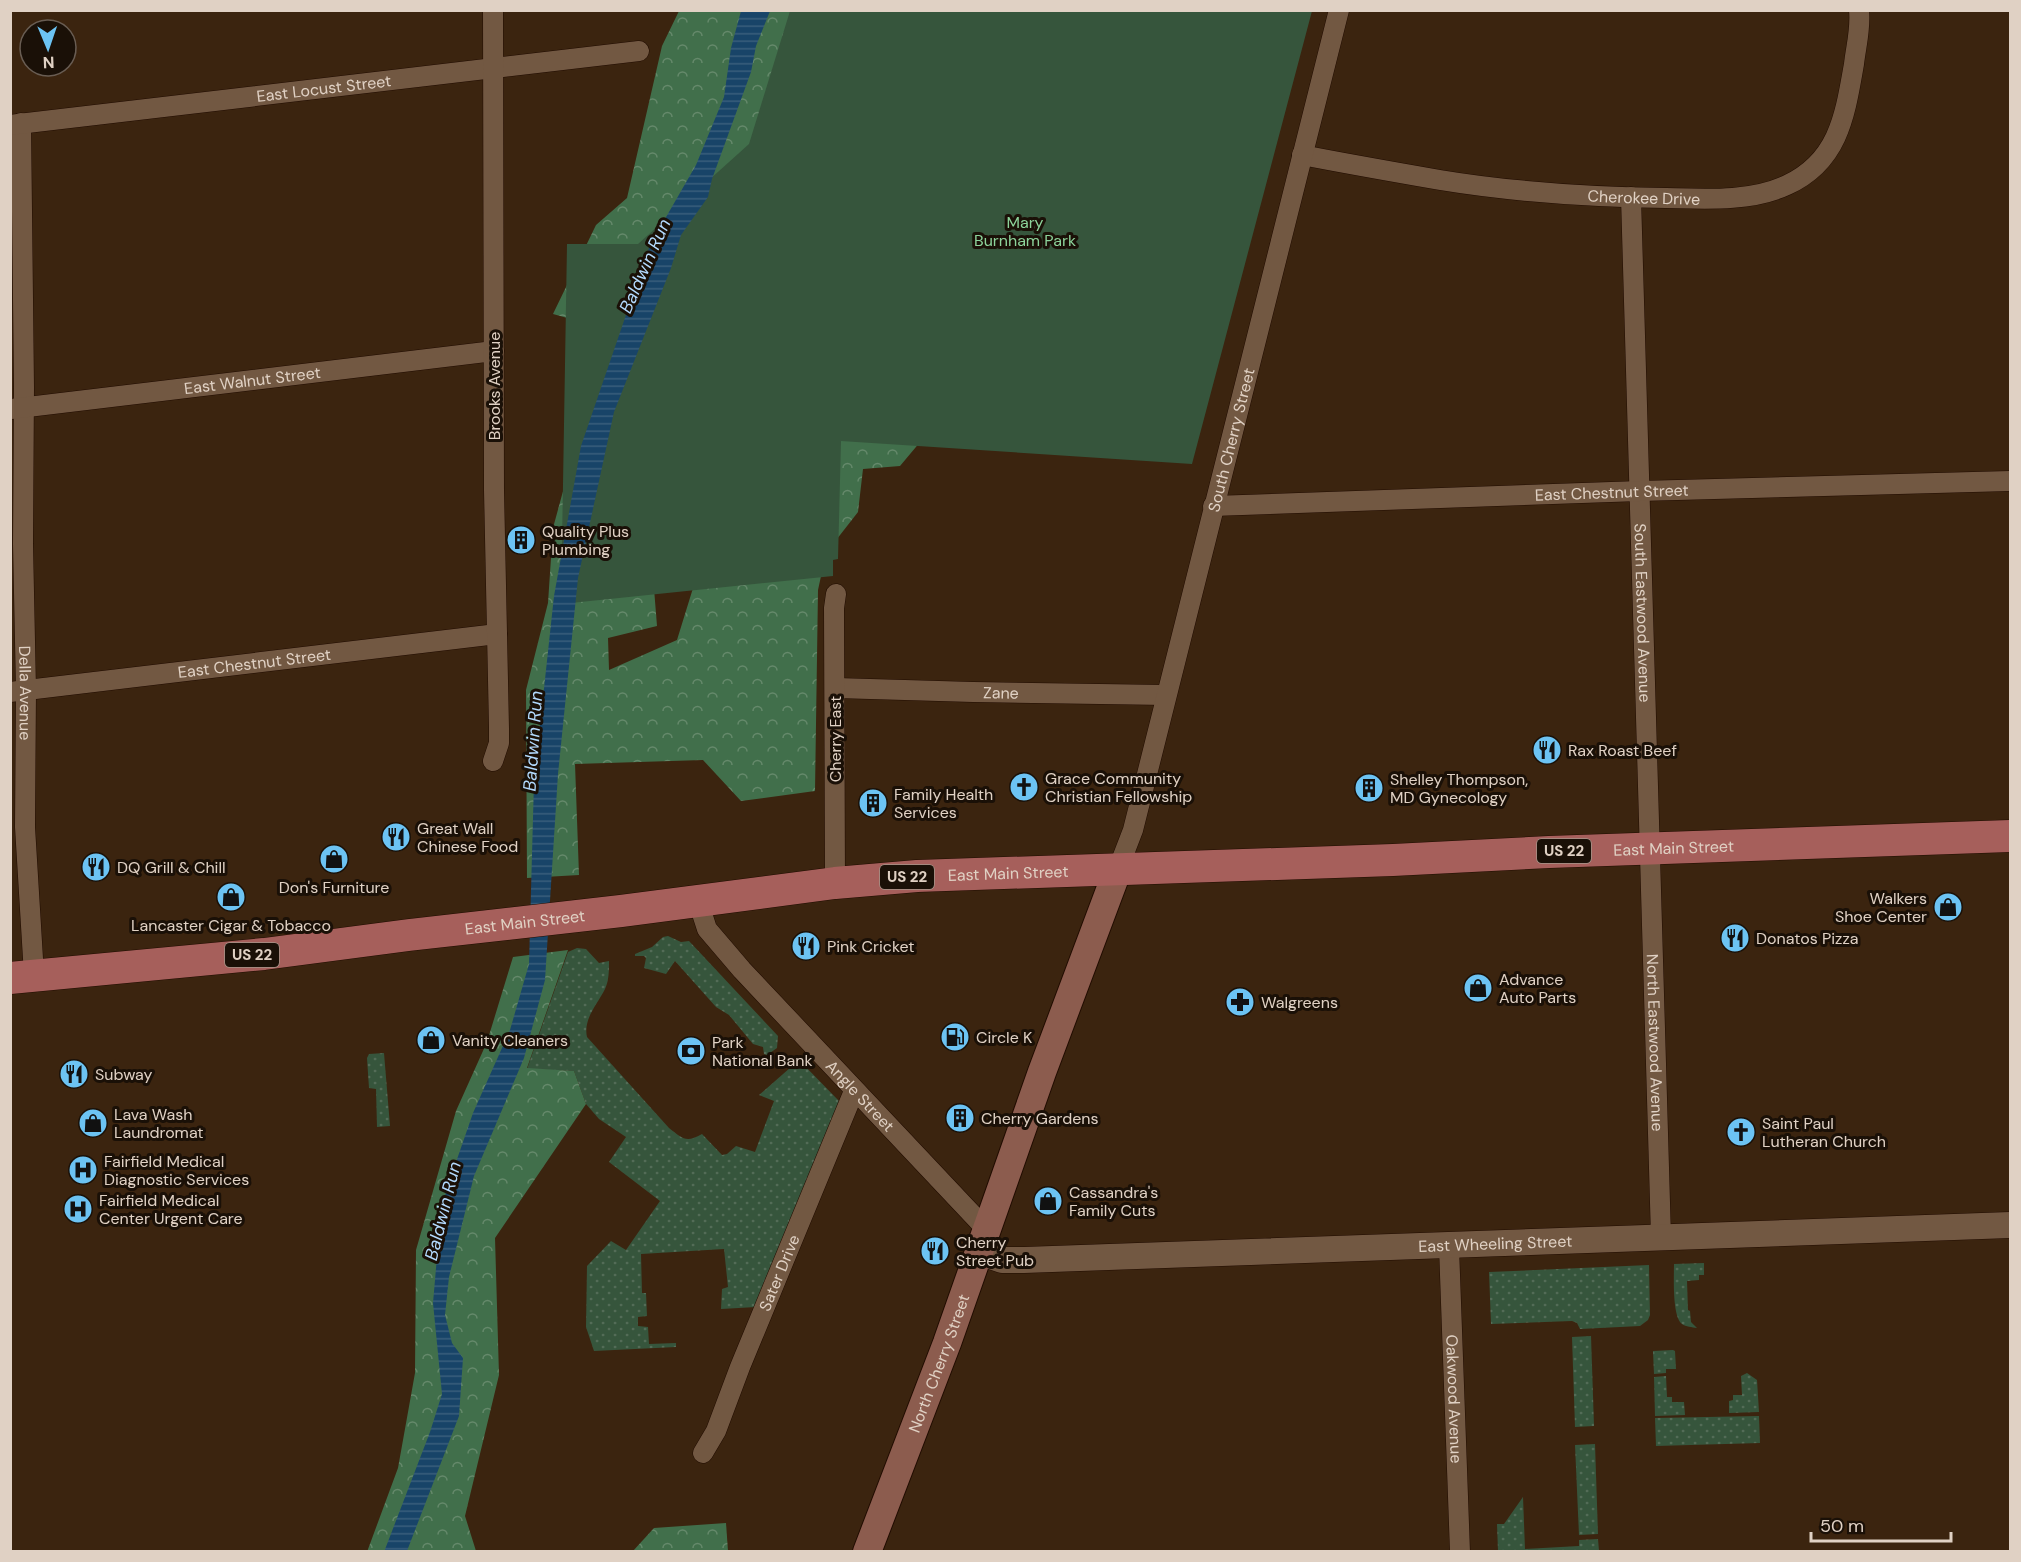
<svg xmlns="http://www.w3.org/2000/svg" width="2021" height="1562" viewBox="0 0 2021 1562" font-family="'DM Sans',sans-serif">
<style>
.grass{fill:url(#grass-dots)}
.forest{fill:url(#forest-crowns)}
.park{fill:#36553c}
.water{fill:url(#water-rules)}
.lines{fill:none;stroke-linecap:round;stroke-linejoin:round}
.minor-casing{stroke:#210c00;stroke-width:21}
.tertiary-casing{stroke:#210c00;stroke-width:27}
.secondary-casing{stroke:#210c00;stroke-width:30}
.primary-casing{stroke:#210c00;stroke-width:33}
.minor{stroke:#725842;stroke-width:20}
.tertiary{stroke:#725842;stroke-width:26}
.secondary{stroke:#8c5c4e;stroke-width:28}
.primary{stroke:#a65f5b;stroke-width:32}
.labels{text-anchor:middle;stroke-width:6;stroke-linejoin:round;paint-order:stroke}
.shield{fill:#1a1007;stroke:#a5978b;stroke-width:1.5}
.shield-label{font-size:15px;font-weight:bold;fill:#e0d1c4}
.street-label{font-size:16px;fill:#e0d1c4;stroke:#1a1007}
.park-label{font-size:16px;fill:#8dd49b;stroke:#1a1007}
.poi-label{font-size:16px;fill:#e0d1c4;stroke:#1a1007;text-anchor:start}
.water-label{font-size:18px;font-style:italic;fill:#b3dafe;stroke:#1a1007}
</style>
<defs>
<pattern id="grass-dots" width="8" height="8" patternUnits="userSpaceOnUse" patternTransform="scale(1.5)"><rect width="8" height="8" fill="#36553c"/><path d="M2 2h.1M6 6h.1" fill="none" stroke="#536c57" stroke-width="1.8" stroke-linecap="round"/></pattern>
<pattern id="forest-crowns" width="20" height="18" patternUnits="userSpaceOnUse" patternTransform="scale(1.5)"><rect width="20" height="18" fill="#416f4b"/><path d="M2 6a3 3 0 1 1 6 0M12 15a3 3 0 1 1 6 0" fill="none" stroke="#65896b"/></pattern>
<pattern id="water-rules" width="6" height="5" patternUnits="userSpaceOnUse" patternTransform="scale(1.5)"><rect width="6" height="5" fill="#184468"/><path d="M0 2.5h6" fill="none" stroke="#395e7c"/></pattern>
</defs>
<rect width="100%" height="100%" fill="#3b240f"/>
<g class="grass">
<path d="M668,936L681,942L689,941L778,1036L777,1048L767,1055L764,1054L763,1047L753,1044L729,1015L716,1007L675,961L666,974L644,968L646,958L644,956H635V954L652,947L663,937Z"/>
<path d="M577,948L586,949L599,963L609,961C609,970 609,981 605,989C597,1005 583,1019 587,1037L669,1128C683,1139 686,1143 702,1134L722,1155L727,1154L736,1146L755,1152L774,1101L759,1095L799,1060L839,1101L842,1108L756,1307L721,1309L722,1289L728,1287L724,1249L641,1254L642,1293H646L647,1316L638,1317V1326L648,1327L649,1344L676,1343V1347L594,1351L586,1327L587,1266L611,1241L626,1250L660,1201L609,1162L626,1137L599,1119L586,1104L574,1071L527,1069L568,952Z"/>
<path d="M384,1053L390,1126L377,1127L376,1089L369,1088L367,1058L369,1054Z"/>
<path d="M1704,1263V1275H1699V1280L1687,1281L1688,1310L1690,1311L1691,1322L1697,1328C1692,1327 1686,1327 1682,1324C1672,1316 1674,1277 1674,1264Z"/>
<path d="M1649,1265L1650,1315L1648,1320L1640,1326L1580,1329L1577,1323L1572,1321L1491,1324L1489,1272Z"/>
<path d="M1591,1336L1594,1426L1575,1427L1572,1337Z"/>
<path d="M1673,1350L1675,1351L1676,1369H1666V1373L1654,1374L1653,1351Z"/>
<path d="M1747,1373L1757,1380L1759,1412L1729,1413V1401L1733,1400V1395H1742L1741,1376Z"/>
<path d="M1666,1376L1667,1397H1672V1402H1684L1685,1415L1655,1416L1654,1377Z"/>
<path d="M1759,1416L1760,1443L1656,1446L1655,1418Z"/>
<path d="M1595,1444L1598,1534L1579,1535L1575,1445Z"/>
<path d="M1523,1497L1525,1549L1579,1546V1540L1598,1539L1599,1551H1498L1497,1524H1504Z"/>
</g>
<g class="forest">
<path d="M679,11H800L732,233L671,347L553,314L596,225L627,198L662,46Z"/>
<path d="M599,359L653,576L657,626L608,638L609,670L677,640L706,546L816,415L926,435L900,466L863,469L858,512L826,553L818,590L815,791L741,801L703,760L575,764L579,875L527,878L526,690L548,603L553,528Z"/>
<path d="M568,950L527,1068L574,1071L586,1104L495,1238L499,1375L465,1516L476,1551L367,1552L398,1468L415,1373L416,1250L456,1111L487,1042L513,957Z"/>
<path d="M726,1523L728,1551H633L654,1528Z"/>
</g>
<path class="park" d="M790,11H1312L1192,464L841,441L838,559L833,560V576L561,604L567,244H638L749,144Z"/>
<path class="water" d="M741,11H770L756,46L751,72L712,179L708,197L681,235L671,268L614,412L578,578L558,774L545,980L524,1058L474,1176L449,1277L445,1315L452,1343L463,1358L459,1416L407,1551L384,1552L430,1432L442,1394L433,1303L438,1245L446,1191L473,1113L510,1030L529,964L534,781L554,596L581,446L650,245L696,165L724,97L731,48Z"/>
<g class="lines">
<g class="minor-casing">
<g id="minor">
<path id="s1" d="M21,123L24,387L23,544L26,690L25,827L34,975"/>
<path id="s2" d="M10,125L639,51"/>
<path id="s3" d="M1302,155C1348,164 1394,172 1440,180C1513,192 1593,197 1666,198C1705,199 1751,202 1787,185C1839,161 1845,115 1854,64C1856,46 1861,29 1859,10"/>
<path id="s4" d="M1631,197L1661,1237"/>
<path id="s5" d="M11,409L494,351"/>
<path id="s6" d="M1213,506L1640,491L2010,481"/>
<path id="s7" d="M836,688L973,692L1166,695"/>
<path id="s8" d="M10,692L497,634"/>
<path d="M493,761L499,743V728L494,490L493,10"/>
<path id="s9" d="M1118,869L1133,830L1339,10"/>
<path d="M835,883L834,608L836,594"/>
<path id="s10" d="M698,901L707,929L742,970L987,1230"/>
<path id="s11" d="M1449,1247L1460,1552"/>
<path id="s12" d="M703,1453L716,1431L740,1367L854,1091"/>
</g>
</g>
<g class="tertiary-casing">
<g id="tertiary">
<path id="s13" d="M979,1252L1002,1260H1024L2010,1225"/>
</g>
</g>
<g class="secondary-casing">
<g id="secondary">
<path id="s14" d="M867,1552L947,1343L1042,1072L1118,869"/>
</g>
</g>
<g class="primary-casing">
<g id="primary">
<path id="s15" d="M10,978L264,954L409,935L621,911L835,883L917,876L1393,860L1549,852L2010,836"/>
</g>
</g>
<use href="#minor" class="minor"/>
<use href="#tertiary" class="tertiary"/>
<use href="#secondary" class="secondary"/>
<use href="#primary" class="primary"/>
</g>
<defs>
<g id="building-disc" transform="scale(1.5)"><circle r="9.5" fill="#6cc3f3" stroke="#1a1007"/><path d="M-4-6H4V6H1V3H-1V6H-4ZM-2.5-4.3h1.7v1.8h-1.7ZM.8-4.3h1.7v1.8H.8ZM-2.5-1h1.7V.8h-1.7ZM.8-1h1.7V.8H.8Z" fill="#111"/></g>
<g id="restaurant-disc" transform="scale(1.5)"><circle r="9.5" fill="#6cc3f3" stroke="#1a1007"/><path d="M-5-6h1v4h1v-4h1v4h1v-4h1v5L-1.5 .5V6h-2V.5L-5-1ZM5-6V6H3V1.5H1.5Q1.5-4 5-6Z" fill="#111"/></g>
<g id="church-disc" transform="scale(1.5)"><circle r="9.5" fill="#6cc3f3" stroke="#1a1007"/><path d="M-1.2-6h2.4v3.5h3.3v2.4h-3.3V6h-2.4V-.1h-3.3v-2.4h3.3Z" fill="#111"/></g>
<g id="shop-disc" transform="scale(1.5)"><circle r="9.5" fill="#6cc3f3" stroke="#1a1007"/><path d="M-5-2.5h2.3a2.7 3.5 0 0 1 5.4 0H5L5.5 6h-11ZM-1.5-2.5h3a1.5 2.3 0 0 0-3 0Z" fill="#111"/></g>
<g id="pharmacy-disc" transform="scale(1.5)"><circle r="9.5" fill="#6cc3f3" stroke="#1a1007"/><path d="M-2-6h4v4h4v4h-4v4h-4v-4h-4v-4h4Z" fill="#111"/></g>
<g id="fuel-disc" transform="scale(1.5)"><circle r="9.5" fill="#6cc3f3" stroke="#1a1007"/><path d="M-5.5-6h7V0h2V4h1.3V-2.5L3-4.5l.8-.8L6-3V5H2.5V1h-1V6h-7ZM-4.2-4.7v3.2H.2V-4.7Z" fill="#111"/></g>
<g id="bank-disc" transform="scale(1.5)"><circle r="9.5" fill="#6cc3f3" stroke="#1a1007"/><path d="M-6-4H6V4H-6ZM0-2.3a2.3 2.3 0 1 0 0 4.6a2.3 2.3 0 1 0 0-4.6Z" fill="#111"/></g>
<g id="hospital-disc" transform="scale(1.5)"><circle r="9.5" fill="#6cc3f3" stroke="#1a1007"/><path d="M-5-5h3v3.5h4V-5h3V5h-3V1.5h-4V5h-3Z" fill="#111"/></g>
</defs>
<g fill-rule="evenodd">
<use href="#building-disc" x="521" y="540"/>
<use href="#restaurant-disc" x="1547" y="750"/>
<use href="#church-disc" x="1024" y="787"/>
<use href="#building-disc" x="1369" y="788"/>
<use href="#building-disc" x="873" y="803"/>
<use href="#restaurant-disc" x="396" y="837"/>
<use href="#shop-disc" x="334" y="859"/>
<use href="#restaurant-disc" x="96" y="867"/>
<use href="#shop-disc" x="231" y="897"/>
<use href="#shop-disc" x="1948" y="907"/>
<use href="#restaurant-disc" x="1735" y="938"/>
<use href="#restaurant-disc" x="806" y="946"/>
<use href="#shop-disc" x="1478" y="988"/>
<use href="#pharmacy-disc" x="1240" y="1002"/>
<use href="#fuel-disc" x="955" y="1037"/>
<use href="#shop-disc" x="431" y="1040"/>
<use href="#bank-disc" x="691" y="1051"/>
<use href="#restaurant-disc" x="74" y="1074"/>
<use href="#building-disc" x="960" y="1118"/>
<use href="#shop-disc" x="93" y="1123"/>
<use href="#church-disc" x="1741" y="1132"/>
<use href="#hospital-disc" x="83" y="1170"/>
<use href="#shop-disc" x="1048" y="1201"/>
<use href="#hospital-disc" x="78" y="1209"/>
<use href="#restaurant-disc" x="935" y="1251"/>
</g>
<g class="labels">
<g class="shield">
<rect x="1537" y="839" width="54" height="24" rx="4.5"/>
<rect x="880" y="865" width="54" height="24" rx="4.5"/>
<rect x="225" y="943" width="54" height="24" rx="4.5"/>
</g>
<g class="shield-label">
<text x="1564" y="856">US 22</text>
<text x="907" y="882">US 22</text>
<text x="252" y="960">US 22</text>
</g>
<g class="street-label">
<text dy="6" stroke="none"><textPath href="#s2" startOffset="316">East Locust Street</textPath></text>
<text dy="6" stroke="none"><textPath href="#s3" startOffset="345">Cherokee Drive</textPath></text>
<text dy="6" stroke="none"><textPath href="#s5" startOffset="243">East Walnut Street</textPath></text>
<text transform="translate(494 386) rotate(-90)" y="6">Brooks Avenue</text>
<text dy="6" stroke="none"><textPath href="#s9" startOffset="444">South Cherry Street</textPath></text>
<text dy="6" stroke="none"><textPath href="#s6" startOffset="399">East Chestnut Street</textPath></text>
<text dy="6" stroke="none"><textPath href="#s4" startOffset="416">South Eastwood Avenue</textPath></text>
<text dy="6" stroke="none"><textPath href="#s8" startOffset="246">East Chestnut Street</textPath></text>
<text dy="6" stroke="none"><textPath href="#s7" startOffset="165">Zane</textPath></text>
<text dy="6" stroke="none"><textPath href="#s1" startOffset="570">Della Avenue</textPath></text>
<text transform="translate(835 739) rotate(-90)" y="6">Cherry East</text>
<text dy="6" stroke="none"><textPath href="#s15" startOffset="1670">East Main Street</textPath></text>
<text dy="6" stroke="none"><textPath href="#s15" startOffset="1004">East Main Street</textPath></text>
<text dy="6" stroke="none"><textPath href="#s15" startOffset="518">East Main Street</textPath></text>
<text dy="6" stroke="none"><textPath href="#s4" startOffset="846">North Eastwood Avenue</textPath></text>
<text dy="6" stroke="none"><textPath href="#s10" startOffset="256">Angle Street</textPath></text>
<text dy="6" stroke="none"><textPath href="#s13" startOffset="518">East Wheeling Street</textPath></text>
<text dy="6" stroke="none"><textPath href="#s12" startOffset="196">Sater Drive</textPath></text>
<text dy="6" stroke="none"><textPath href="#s14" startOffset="202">North Cherry Street</textPath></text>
<text dy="6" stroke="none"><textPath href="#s11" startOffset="152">Oakwood Avenue</textPath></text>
</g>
<g class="park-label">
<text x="1025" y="228">Mary<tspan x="1025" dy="18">Burnham Park</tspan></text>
</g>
<g class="poi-label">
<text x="542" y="537">Quality Plus<tspan x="542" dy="18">Plumbing</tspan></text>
<text x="1568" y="756">Rax Roast Beef</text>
<text x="1045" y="784">Grace Community<tspan x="1045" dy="18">Christian Fellowship</tspan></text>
<text x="1390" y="785">Shelley Thompson,<tspan x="1390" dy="18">MD Gynecology</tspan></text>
<text x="894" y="800">Family Health<tspan x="894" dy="18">Services</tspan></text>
<text x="417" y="834">Great Wall<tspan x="417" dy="18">Chinese Food</tspan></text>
<text x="117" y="873">DQ Grill &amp; Chill</text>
<text x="334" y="893" text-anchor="middle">Don's Furniture</text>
<text x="1927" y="904" text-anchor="end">Walkers<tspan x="1927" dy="18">Shoe Center</tspan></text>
<text x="231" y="931" text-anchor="middle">Lancaster Cigar &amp; Tobacco</text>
<text x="1756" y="944">Donatos Pizza</text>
<text x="827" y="952">Pink Cricket</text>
<text x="1499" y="985">Advance<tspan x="1499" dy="18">Auto Parts</tspan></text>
<text x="1261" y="1008">Walgreens</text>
<text x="976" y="1043">Circle K</text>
<text x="452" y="1046">Vanity Cleaners</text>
<text x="712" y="1048">Park<tspan x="712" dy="18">National Bank</tspan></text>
<text x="95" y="1080">Subway</text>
<text x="114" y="1120">Lava Wash<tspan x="114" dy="18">Laundromat</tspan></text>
<text x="981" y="1124">Cherry Gardens</text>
<text x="1762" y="1129">Saint Paul<tspan x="1762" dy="18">Lutheran Church</tspan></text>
<text x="104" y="1167">Fairfield Medical<tspan x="104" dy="18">Diagnostic Services</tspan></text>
<text x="1069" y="1198">Cassandra's<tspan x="1069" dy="18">Family Cuts</tspan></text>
<text x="99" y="1206">Fairfield Medical<tspan x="99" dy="18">Center Urgent Care</tspan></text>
<text x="956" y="1248">Cherry<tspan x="956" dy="18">Street Pub</tspan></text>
</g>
<g class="water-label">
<text transform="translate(645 266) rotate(-66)" y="6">Baldwin Run</text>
<text transform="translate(533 741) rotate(-86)" y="6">Baldwin Run</text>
<text transform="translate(443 1211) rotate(-76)" y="6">Baldwin Run</text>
</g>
</g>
<rect width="2021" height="1562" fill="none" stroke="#e0d1c4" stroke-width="24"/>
<g transform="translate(48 48) rotate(178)"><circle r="28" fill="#1a1007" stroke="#695d53" stroke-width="1.5"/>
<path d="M0-4.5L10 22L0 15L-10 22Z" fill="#6cc3f3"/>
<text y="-9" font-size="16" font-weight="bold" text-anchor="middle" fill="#e0d1c4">N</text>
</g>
<path d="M1811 1532v9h140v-9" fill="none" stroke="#e0d1c4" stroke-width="3"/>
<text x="1820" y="1532" font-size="18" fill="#e0d1c4" stroke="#1a1007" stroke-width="4.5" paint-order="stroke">50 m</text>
</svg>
